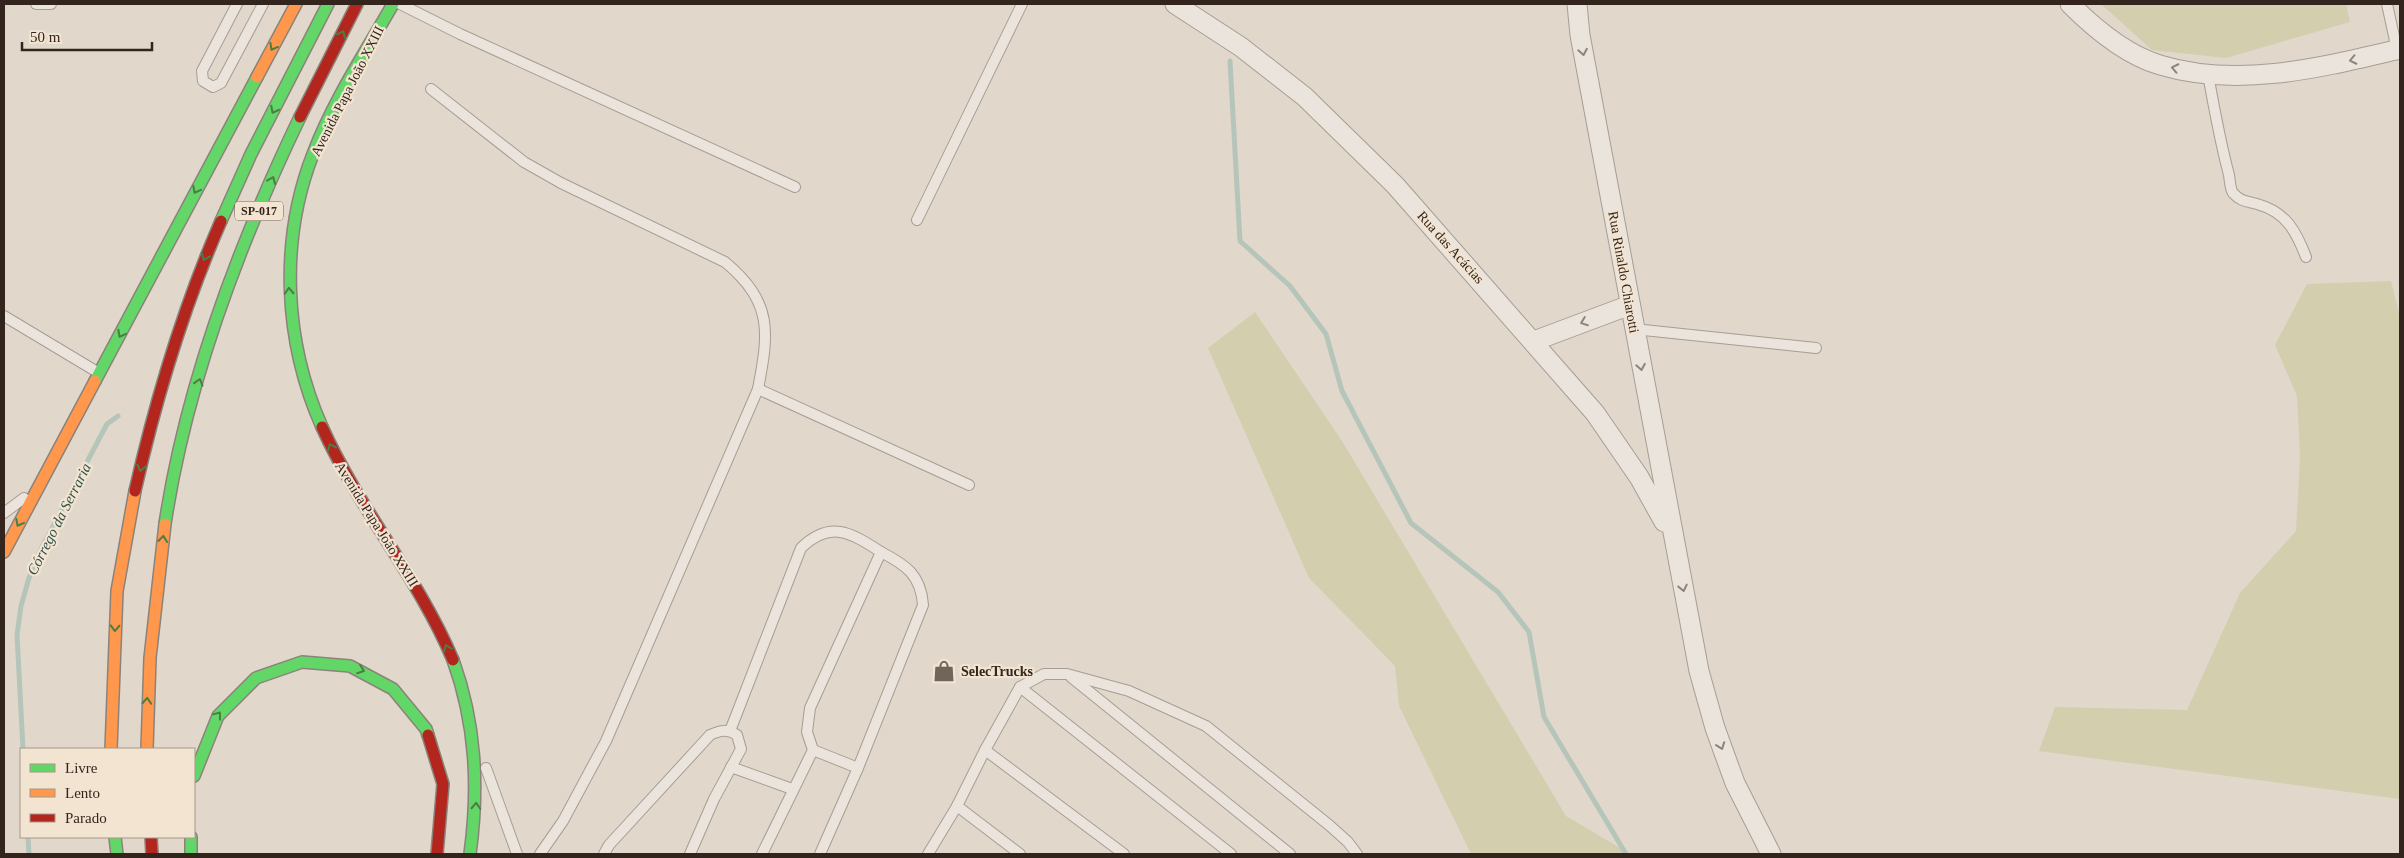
<svg xmlns="http://www.w3.org/2000/svg" width="2404" height="858" viewBox="0 0 2404 858" font-family="Georgia,serif">
<style>
.green{fill:#d3ceae}
.lines{fill:none;stroke-linecap:round;stroke-linejoin:round}
.stream{stroke:#b6c5ba;stroke-width:5}
.lane-casing{stroke:#a69d95;stroke-width:12}
.street-casing{stroke:#a69d95;stroke-width:21}
.fast-casing{stroke:#8b837b;stroke-width:14}
.slow-casing{stroke:#8b837b;stroke-width:14}
.jam-casing{stroke:#8b837b;stroke-width:14}
.lane{stroke:#eae4dc;stroke-width:10}
.street{stroke:#eae4dc;stroke-width:19}
.fast{stroke:#63d668;stroke-width:11}
.slow{stroke:#ff974d;stroke-width:11}
.jam{stroke:#b3261e;stroke-width:11}
.oneway{stroke:#4b7e43}
.oneway2{stroke:#8e847d}
.labels{text-anchor:middle;stroke-width:4.5;stroke-linejoin:round;paint-order:stroke}
.shield{fill:#f2e4d1;stroke:#6c5e54;stroke-width:1}
.shield-label{font-size:12px;font-weight:bold;fill:#33251e}
.street-label{font-size:14px;fill:#33251e;stroke:#f2e4d1}
.poi-label{font-size:14px;font-weight:bold;fill:#33251e;stroke:#f2e4d1;text-anchor:start}
.water-label{font-size:15px;font-style:italic;fill:#2e524b;stroke:#f2e4d1}
</style>
<rect width="100%" height="100%" fill="#e1d8cb"/>
<g class="green">
<path d="M2101,4H2346L2350,22L2226,58L2152,50Z"/>
<path d="M2391,281L2400,317V799L2039,751L2055,707L2187,710L2240,593L2296,531L2300,456L2297,396L2275,345L2307,284Z"/>
<path d="M1255,312L1342,441L1566,816L1630,854H1471L1399,706L1395,666L1309,578L1208,348Z"/>
</g>
<g class="lines">
<g class="stream">
<path d="M1230,61L1240,241L1290,286L1326,334L1342,391L1411,523L1498,592L1529,632L1544,717L1626,854"/>
<path d="M23,749L17,635L21,606L29,578L40,551L107,424L118,416"/>
<path d="M28,837L29,854"/>
</g>
<g class="lane-casing">
<g id="lane">
<path d="M36,4H51"/>
<path d="M237,4L202,71L203,81L213,87L221,83L263,4"/>
<path d="M400,4L460,34L795,187"/>
<path d="M2387,4L2397,50"/>
<path d="M2208,74C2214,108 2220,141 2229,175C2230,181 2230,189 2233,193C2241,202 2247,201 2257,204C2286,212 2296,231 2306,257"/>
<path d="M431,89L524,162L561,183L725,262C773,302 769,332 758,389L606,741L563,821L540,854"/>
<path d="M917,220L1022,4"/>
<path d="M4,316L99,373"/>
<path d="M1634,329L1816,348"/>
<path d="M758,389L969,485"/>
<path d="M4,513L24,498"/>
<path d="M1071,677L1290,854"/>
<path d="M1020,687L1231,854"/>
<path d="M730,731L801,548C830,520 850,532 881,552L810,708L807,732L813,750L762,854"/>
<path d="M813,750L858,768L820,854"/>
<path d="M985,750L1124,854"/>
<path d="M731,767L792,789"/>
<path d="M486,768L517,854"/>
<path d="M858,768L923,605C921,575 906,565 881,552"/>
<path d="M957,806L1020,854"/>
<path d="M604,854L609,845L710,735C721,730 727,729 737,735L741,749L714,799L690,854"/>
<path d="M928,854L957,806L985,750L1020,687L1044,674H1067L1129,691L1206,726L1329,825L1348,842L1357,854"/>
</g>
</g>
<g class="street-casing">
<g id="street">
<path d="M1175,4L1241,47L1305,97L1395,185L1595,413L1639,477L1664,522"/>
<path d="M1577,4L1580,35L1699,671L1715,728L1735,783L1771,854"/>
<path d="M2070,4C2095,29 2126,55 2160,65C2239,89 2323,67 2400,49"/>
<path d="M1534,341L1630,305"/>
</g>
</g>
<g class="fast-casing">
<g id="fast">
<path d="M221,221L251,154L328,4"/>
<path d="M95,381L257,77"/>
<path d="M322,427C284,342 279,241 313,154C333,101 365,53 393,4"/>
<path d="M165,524C186,384 239,244 300,117"/>
<path d="M453,660C476,724 479,787 470,854"/>
<path d="M194,776L218,716L256,678L302,662L350,666L393,689L426,729L428,735"/>
<path d="M115,837L117,854"/>
<path d="M191,837V854"/>
</g>
</g>
<g class="slow-casing">
<g id="slow">
<path d="M257,77L296,4"/>
<path d="M4,552L95,381"/>
<path d="M111,749L117,591L135,491"/>
<path d="M147,749L150,658L165,524"/>
</g>
</g>
<g class="jam-casing">
<g id="jam">
<path d="M300,117L357,4"/>
<path d="M322,427C359,509 418,577 453,660"/>
<path d="M135,491C156,398 183,308 221,221"/>
<path d="M428,735L443,784L437,854"/>
<path d="M151,837L152,854"/>
</g>
</g>
<use href="#lane" class="lane"/>
<use href="#street" class="street"/>
<use href="#fast" class="fast"/>
<use href="#slow" class="slow"/>
<use href="#jam" class="jam"/>
</g>
<defs><path id="oneway-chevron" d="M-2-3.5L2.5 0L-2 3.5" fill="none" stroke-width="1.6" stroke-linecap="round" stroke-linejoin="round" transform="scale(1.25)"/></defs>
<g class="oneway">
<use href="#oneway-chevron" transform="translate(342 34) rotate(-64)"/>
<use href="#oneway-chevron" transform="translate(273 47) rotate(119)"/>
<use href="#oneway-chevron" transform="translate(274 110) rotate(117)"/>
<use href="#oneway-chevron" transform="translate(272 180) rotate(-67)"/>
<use href="#oneway-chevron" transform="translate(196 190) rotate(118)"/>
<use href="#oneway-chevron" transform="translate(205 257) rotate(112)"/>
<use href="#oneway-chevron" transform="translate(289 291) rotate(-93)"/>
<use href="#oneway-chevron" transform="translate(121 334) rotate(118)"/>
<use href="#oneway-chevron" transform="translate(199 382) rotate(-73)"/>
<use href="#oneway-chevron" transform="translate(331 447) rotate(-114)"/>
<use href="#oneway-chevron" transform="translate(141 468) rotate(103)"/>
<use href="#oneway-chevron" transform="translate(19 523) rotate(118)"/>
<use href="#oneway-chevron" transform="translate(163 539) rotate(-84)"/>
<use href="#oneway-chevron" transform="translate(115 628) rotate(92)"/>
<use href="#oneway-chevron" transform="translate(447 648) rotate(-111)"/>
<use href="#oneway-chevron" transform="translate(361 670) rotate(20)"/>
<use href="#oneway-chevron" transform="translate(147 701) rotate(-87)"/>
<use href="#oneway-chevron" transform="translate(218 715) rotate(-53)"/>
<use href="#oneway-chevron" transform="translate(476 806) rotate(-87)"/>
</g>
<g class="oneway2">
<use href="#oneway-chevron" transform="translate(1583 52) rotate(80)"/>
<use href="#oneway-chevron" transform="translate(2353 60) rotate(168)"/>
<use href="#oneway-chevron" transform="translate(2175 68) rotate(-168)"/>
<use href="#oneway-chevron" transform="translate(1584 322) rotate(159)"/>
<use href="#oneway-chevron" transform="translate(1641 367) rotate(80)"/>
<use href="#oneway-chevron" transform="translate(1683 588) rotate(78)"/>
<use href="#oneway-chevron" transform="translate(1721 746) rotate(70)"/>
</g>
<defs>
<g id="shop-bare" transform="scale(1.725)"><path d="M-5-2.5h2.3a2.7 3.5 0 0 1 5.4 0H5L5.5 6h-11ZM-1.5-2.5h3a1.5 2.3 0 0 0-3 0Z" fill="#70645b" stroke="#f2e4d1" stroke-width="2.5" paint-order="stroke"/></g>
</defs>
<g fill-rule="evenodd">
<use href="#shop-bare" x="944" y="671"/>
</g>
<g class="labels">
<rect class="shield" x="235" y="201.5" width="48" height="19" rx="4"/>
<g class="shield-label">
<text x="259" y="215">SP-017</text>
</g>
<g class="street-label">
<text transform="translate(347 91) rotate(-63)" y="5">Avenida Papa João XXIII</text>
<text transform="translate(1451 247) rotate(48)" y="5">Rua das Acácias</text>
<text transform="translate(1624 272) rotate(80)" y="5">Rua Rinaldo Chiarotti</text>
<text transform="translate(377 524) rotate(58)" y="5">Avenida Papa João XXIII</text>
</g>
<g class="poi-label">
<text x="961" y="676">SelecTrucks</text>
</g>
<g class="water-label">
<text transform="translate(59 519) rotate(-63)" y="5">Córrego da Serraria</text>
</g>
</g>
<rect width="2404" height="858" fill="none" stroke="#33251e" stroke-width="10"/>
<rect x="20" y="748" width="175" height="90" fill="#f2e4d1" stroke="#a69889"/>
<rect x="30" y="764" width="25" height="8" fill="#63d668" stroke="#a69889"/>
<text x="65" y="773" font-size="15" fill="#33251e">Livre</text>
<rect x="30" y="789" width="25" height="8" fill="#ff974d" stroke="#a69889"/>
<text x="65" y="798" font-size="15" fill="#33251e">Lento</text>
<rect x="30" y="814" width="25" height="8" fill="#b3261e" stroke="#a69889"/>
<text x="65" y="823" font-size="15" fill="#33251e">Parado</text>
<path d="M22 42v8h130v-8" fill="none" stroke="#33251e" stroke-width="2.5"/>
<text x="30" y="42" font-size="15" fill="#33251e" stroke="#f2e4d1" stroke-width="4" paint-order="stroke">50 m</text>
</svg>
